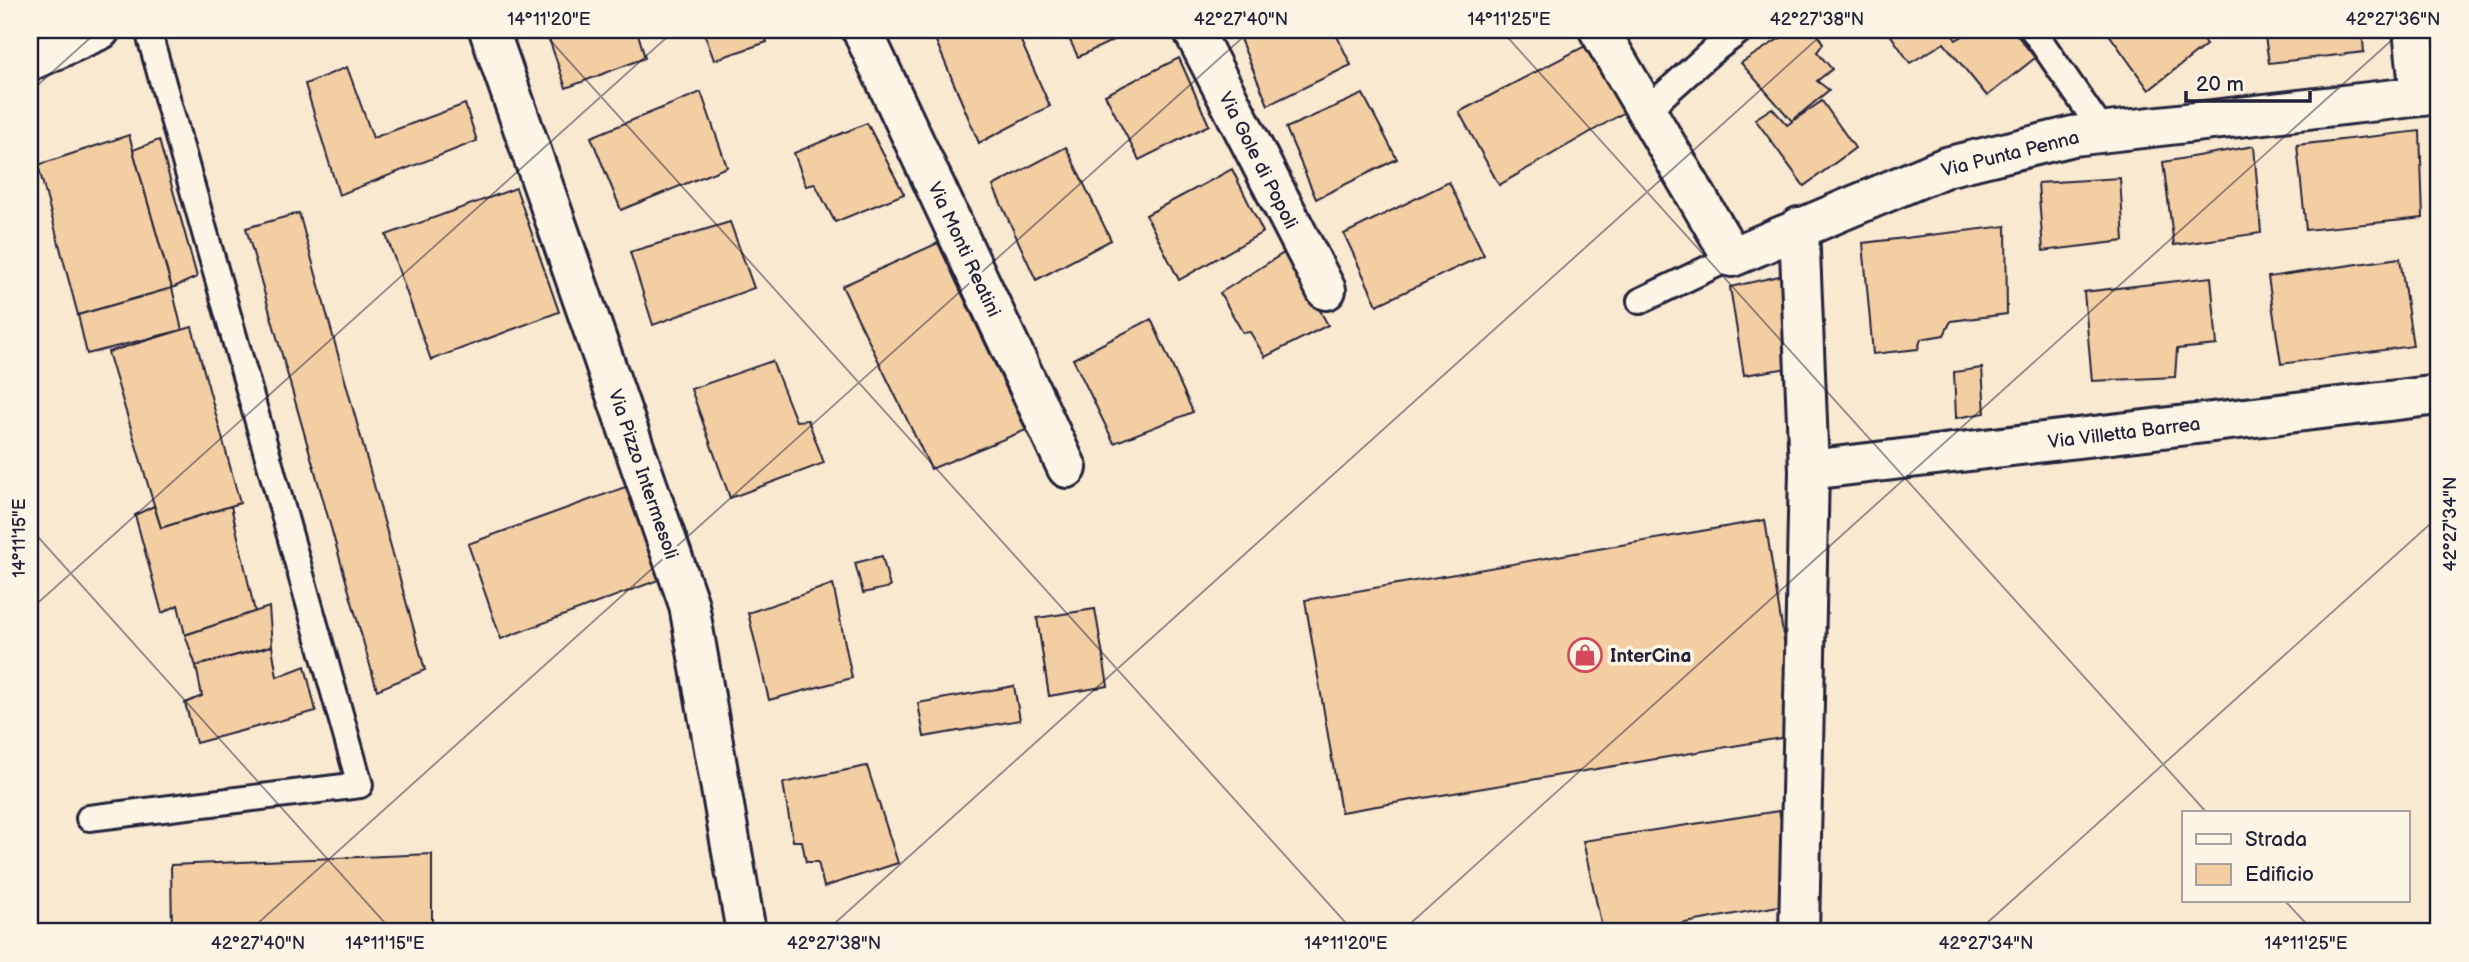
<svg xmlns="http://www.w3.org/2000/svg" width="2469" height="962" viewBox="0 0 2469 962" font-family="'Balsamiq Sans',sans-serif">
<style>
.building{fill:#f4cea3;stroke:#22223b;stroke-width:2}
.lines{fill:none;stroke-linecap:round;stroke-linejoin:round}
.lane-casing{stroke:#22223b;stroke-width:30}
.street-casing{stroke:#22223b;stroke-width:44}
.lane{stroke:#fcf5e5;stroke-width:24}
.street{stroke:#fcf5e5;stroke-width:38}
.ticks{fill:none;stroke:#22223b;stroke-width:2;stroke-opacity:0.45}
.labels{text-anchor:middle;stroke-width:7;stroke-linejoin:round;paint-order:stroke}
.street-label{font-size:19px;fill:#22223b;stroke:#fcf5e5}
.poi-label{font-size:19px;font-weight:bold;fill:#22223b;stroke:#fcf5e5;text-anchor:start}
.neatline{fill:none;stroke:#22223b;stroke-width:2.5}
.ticks-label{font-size:18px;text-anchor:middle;fill:#22223b}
</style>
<rect width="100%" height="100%" fill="#fae9d1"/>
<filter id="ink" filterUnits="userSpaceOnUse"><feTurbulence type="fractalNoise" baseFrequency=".0143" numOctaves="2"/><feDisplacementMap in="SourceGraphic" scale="14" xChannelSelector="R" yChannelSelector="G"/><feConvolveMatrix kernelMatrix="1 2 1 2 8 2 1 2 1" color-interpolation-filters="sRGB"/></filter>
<g filter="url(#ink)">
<g class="building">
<path d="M546,30H637L645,58L566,88Z"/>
<path d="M703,30H763L767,42L714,60Z"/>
<path d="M943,30H1016L1050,106L979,143L933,34Z"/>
<path d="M1065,30H1135L1078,57Z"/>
<path d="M1242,30H1334L1351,65L1268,105L1237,32Z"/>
<path d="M1793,30H1816L1823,44L1817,52L1832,69L1817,81L1829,90L1792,121L1741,63Z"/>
<path d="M1887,30H1949L1956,40L1973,30H2013L2035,58L1987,96L1944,43L1910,63Z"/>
<path d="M2106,30H2196L2206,45L2149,90Z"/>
<path d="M2264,30H2362L2364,52L2269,63Z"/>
<path d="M1585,46L1625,112L1499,185L1459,112Z"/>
<path d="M1179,58L1209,125L1139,160L1105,95Z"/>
<path d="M347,67L373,138L465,104L477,141L339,195L305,84Z"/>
<path d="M701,92L727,167L621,210L591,137Z"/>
<path d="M1363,94L1397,159L1316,199L1286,128Z"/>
<path d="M1822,101L1855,148L1804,186L1755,119L1772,108L1787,125Z"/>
<path d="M867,123L904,194L835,222L815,184L806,186L794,153Z"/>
<path d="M2420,131L2423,218L2306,230L2297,145Z"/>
<path d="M129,135L172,288L78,315L38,165Z"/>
<path d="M159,140L197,277L172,288L133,150Z"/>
<path d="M2254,146L2261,233L2174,245L2163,162Z"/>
<path d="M1066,147L1111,240L1036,280L993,186Z"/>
<path d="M1232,169L1263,232L1179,280L1146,215Z"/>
<path d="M2120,178L2124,241L2043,251L2038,183Z"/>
<path d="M1449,182L1484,255L1377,305L1344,234Z"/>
<path d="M516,188L559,312L431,360L386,235Z"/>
<path d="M299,213L425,670L377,690L246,228Z"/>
<path d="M730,222L754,288L653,325L630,252Z"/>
<path d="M2006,226L2007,314L1951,321L1944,335L1921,339L1918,349L1873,354L1863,243Z"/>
<path d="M938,243L1026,430L931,469L842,286Z"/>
<path d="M1287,251L1328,325L1265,357L1250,332L1243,333L1220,293Z"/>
<path d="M2400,258L2413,346L2281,364L2268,277Z"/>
<path d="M1801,271L1795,367L1744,375L1730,287Z"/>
<path d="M2211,277L2217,345L2177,349L2175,377L2092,381L2084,292Z"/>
<path d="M172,288L182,330L87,354L78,315Z"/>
<path d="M1151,319L1193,412L1114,443L1073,359Z"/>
<path d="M192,327L240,503L161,528L108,352Z"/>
<path d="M772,361L796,421L808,420L824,463L730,498L691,389Z"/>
<path d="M1982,368L1985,413L1956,418L1954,372Z"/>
<path d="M628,486L661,579L501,639L468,544Z"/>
<path d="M154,506L161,528L231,506L255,612L185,635L178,605L162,613L135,515Z"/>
<path d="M1765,520L1799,735L1341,812L1305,600Z"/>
<path d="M882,556L890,587L863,593L855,563Z"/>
<path d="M833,584L852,678L769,700L748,613Z"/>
<path d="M269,607L272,646L196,666L185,635Z"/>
<path d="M1095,609L1108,686L1049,696L1037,618Z"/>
<path d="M272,646L277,677L305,666L316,711L196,743L185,703L202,696L196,666Z"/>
<path d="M1014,686L1020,720L924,737L918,703Z"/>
<path d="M867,766L898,863L824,887L818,862H806L802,841H793L783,783Z"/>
<path d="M1779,811L1800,902L1636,932H1603L1583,841Z"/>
<path d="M432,854V932H172L171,865Z"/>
</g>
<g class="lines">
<g class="lane-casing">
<g id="lane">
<path d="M2033,30L2103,132"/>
<path d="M1647,110L1709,54L1741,30"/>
<path d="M1640,301L1732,257"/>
<path d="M89,818L360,785L148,30"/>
</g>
</g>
<g class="street-casing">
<g id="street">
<path d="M489,30L689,605L746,932"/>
<path d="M862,30L1067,468"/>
<path d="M1193,30L1326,290"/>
<path d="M1599,30L1732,257L1946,167L2073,136L2439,94"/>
<path d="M2413,30L2420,96"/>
<path d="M30,61L100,30"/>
<path d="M1799,227L1809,470L1799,932"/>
<path d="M1809,470L2439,395"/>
</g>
</g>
<use href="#lane" class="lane"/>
<use href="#street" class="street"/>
</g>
</g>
<path class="ticks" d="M541,30L1354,932M1501,30L2207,813M30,92L99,30M30,528L393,932M30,610L675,30M2285,901L2314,932M248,932L1251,30M825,932L1827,30M1401,932L2403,30M1977,932L2439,516"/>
<defs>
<g id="shop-ring" transform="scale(1.75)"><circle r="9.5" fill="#fcf5e5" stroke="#d1495b" stroke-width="1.5"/><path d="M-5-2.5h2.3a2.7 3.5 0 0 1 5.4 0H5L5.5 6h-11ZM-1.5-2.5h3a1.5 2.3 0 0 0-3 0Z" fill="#d1495b"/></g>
</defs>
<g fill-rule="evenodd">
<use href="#shop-ring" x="1585" y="655"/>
</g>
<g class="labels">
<g class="street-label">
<text transform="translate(2010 153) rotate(-14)" y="7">Via Punta Penna</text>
<text transform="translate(1259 160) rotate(63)" y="7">Via Gole di Popoli</text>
<text transform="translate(965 249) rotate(65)" y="7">Via Monti Reatini</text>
<text transform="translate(2124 432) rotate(-7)" y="7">Via Villetta Barrea</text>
<text transform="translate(644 474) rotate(71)" y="7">Via Pizzo Intermesoli</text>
</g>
<g class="poi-label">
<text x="1610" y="662">InterCina</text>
</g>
</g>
<rect width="2469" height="962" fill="none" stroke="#fcf5e5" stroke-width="77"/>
<rect x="2182" y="811" width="228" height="91" fill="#fcf5e5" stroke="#a5a1a1" stroke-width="2"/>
<rect x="2196" y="834" width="35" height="10" fill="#fcf5e5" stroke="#a5a1a1" stroke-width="2"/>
<text x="2245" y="846" font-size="21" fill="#22223b">Strada</text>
<rect x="2196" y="864" width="35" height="21" fill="#f4cea3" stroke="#a5a1a1" stroke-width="2"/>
<text x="2245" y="881" font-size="21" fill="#22223b">Edificio</text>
<path d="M2186 91v10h124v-10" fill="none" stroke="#22223b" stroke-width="3.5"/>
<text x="2196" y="91" font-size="21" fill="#22223b" stroke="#fcf5e5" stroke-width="5" paint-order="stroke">20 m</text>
<rect x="38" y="38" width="2392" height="885" class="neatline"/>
<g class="ticks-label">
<text x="549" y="25">14°11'20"E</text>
<text x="1241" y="25">42°27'40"N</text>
<text x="1509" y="25">14°11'25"E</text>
<text x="1817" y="25">42°27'38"N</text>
<text x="2393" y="25">42°27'36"N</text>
<text transform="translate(2450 524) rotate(-90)" y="6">42°27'34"N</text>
<text transform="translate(19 538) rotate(-90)" y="6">14°11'15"E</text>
<text x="258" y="949">42°27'40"N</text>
<text x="385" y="949">14°11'15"E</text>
<text x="834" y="949">42°27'38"N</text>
<text x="1346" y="949">14°11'20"E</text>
<text x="1986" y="949">42°27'34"N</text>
<text x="2306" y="949">14°11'25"E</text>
</g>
</svg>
